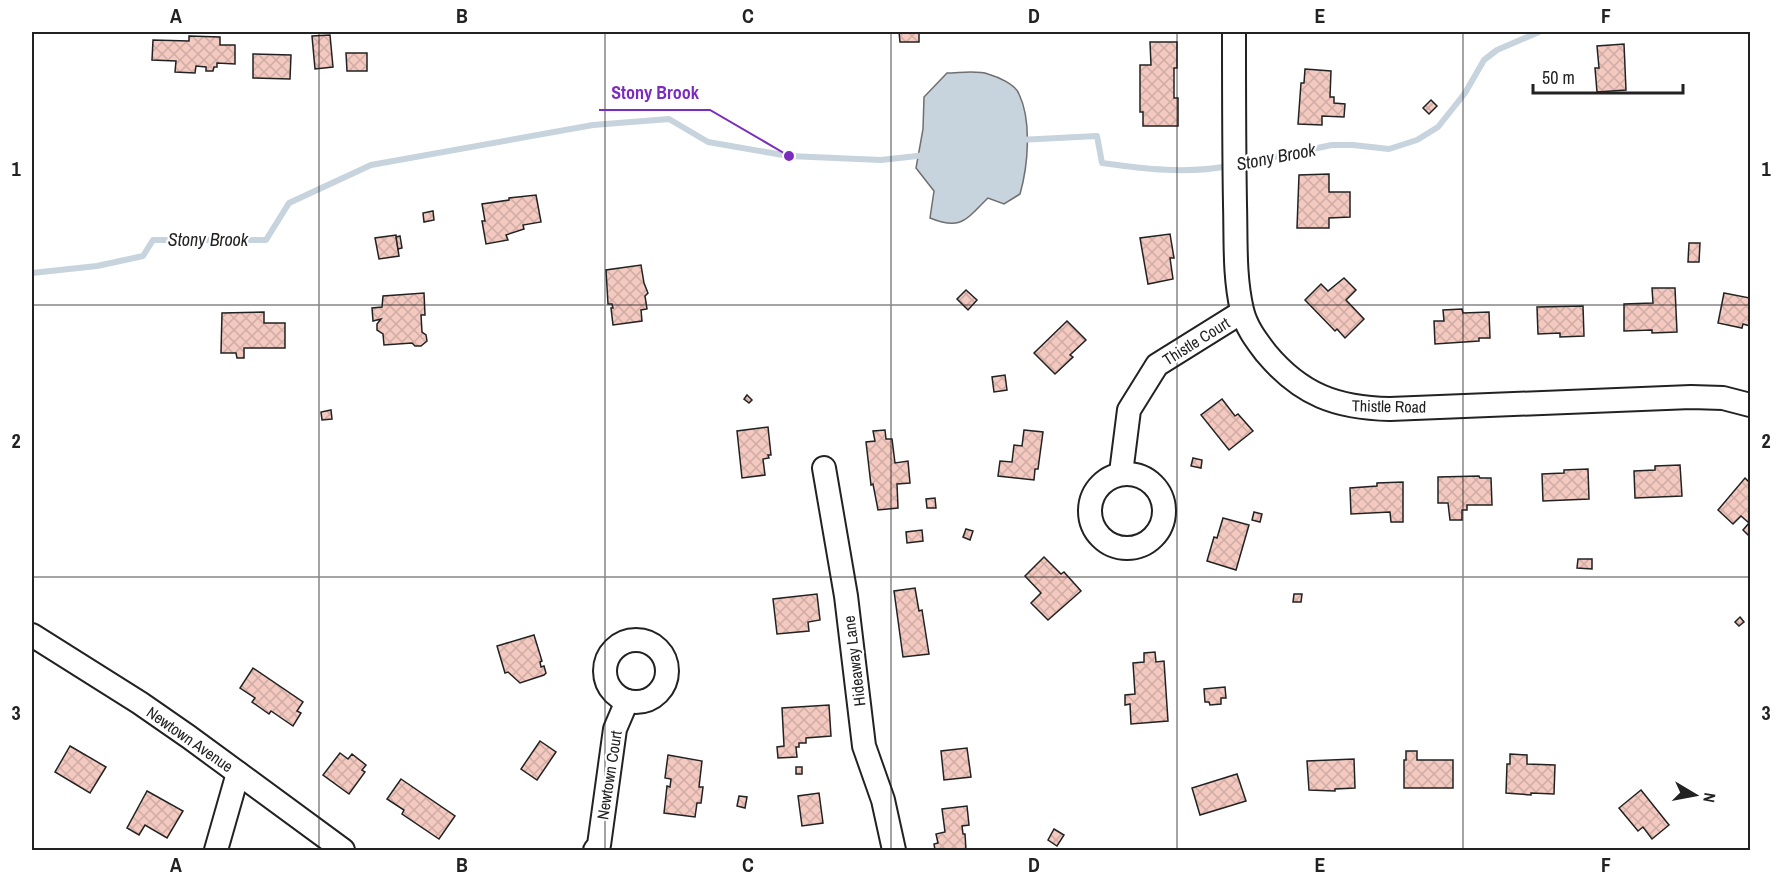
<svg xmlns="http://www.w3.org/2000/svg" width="1782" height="882" viewBox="0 0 1782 882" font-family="'Archivo Narrow',sans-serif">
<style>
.water{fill:#c7d3dd;stroke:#6f6f6f;stroke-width:1.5}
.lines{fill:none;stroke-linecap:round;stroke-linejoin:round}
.stream{stroke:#c7d3dd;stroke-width:6}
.building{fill:url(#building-cross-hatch);stroke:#222;stroke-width:1.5}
.minor-casing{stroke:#222;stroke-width:26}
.minor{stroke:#fff;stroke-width:22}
.grid{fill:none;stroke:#222;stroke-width:1.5;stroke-opacity:0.55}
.labels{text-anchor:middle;stroke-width:4.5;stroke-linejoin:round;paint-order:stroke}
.street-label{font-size:16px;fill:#222;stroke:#fff}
.water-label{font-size:18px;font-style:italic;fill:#222;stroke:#fff}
.leader{fill:none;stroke:#7b2cbf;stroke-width:2}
.callout-dot{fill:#7b2cbf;stroke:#fff;stroke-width:2}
.callout-label{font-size:18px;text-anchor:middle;font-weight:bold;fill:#7b2cbf;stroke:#fff;stroke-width:4.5;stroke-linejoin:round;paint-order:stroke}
.neatline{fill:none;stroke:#222;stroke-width:2}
.grid-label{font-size:20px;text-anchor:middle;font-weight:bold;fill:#222}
</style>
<defs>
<pattern id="building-cross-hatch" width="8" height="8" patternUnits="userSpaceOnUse" patternTransform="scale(1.5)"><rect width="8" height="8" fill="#f3c9c0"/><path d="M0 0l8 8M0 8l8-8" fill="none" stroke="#d0aca5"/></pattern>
</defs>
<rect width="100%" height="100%" fill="#fff"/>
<path class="water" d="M947,73C959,73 977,70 988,74C998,77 1015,84 1019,94C1032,121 1028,166 1020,194L1004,204L988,198C966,219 962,231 930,218L934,191L916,168L923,129L924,97Z"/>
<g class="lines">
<g class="stream">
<path d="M1019,140L1097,136L1102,163C1144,169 1187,174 1229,166"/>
<path d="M1239,164L1332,145H1353L1389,149L1417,140L1438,127L1465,93L1484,60L1497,50L1539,32"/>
<path d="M32,273L97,266L143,256L153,240H266L289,203L371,165L593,125L669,119L708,142L789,156L881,160L926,155"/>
</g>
</g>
<g class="building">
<path d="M899,32H919V42H900Z"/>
<path d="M330,35L333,67L315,69L312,36Z"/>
<path d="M189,36L220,37V45H235V64L217,63V67H214L213,71H206V67L196,66L195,73L175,72L176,61L152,60L153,40L189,41Z"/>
<path d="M1150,42H1177V68H1174V98H1178V126H1143V112H1140V65H1151Z"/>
<path d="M1624,44L1626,90L1597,92L1595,68H1599L1597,46Z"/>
<path d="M346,53H367V71H347Z"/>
<path d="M253,54L291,55L290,79L253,78Z"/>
<path d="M1305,69L1331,71L1330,97H1334V103L1345,104L1344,117L1322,116V125L1298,124L1301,83H1304Z"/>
<path d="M1431,100L1437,106L1429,114L1423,108Z"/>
<path d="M1329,174V192H1350V217L1329,218V228H1297L1299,175Z"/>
<path d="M536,195L541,222L523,225L524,229L506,235L508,240L486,244L482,221H485L482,204L509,200V198Z"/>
<path d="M433,211L434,220L424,222L423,213Z"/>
<path d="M1170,234L1174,258H1170L1173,279L1148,284L1140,238Z"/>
<path d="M396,235L399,256L379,259L375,238Z"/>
<path d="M400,236L402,248L398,249L396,237Z"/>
<path d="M1689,243H1700L1699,262H1688Z"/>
<path d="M641,265L644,283L648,293L645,296L647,309L641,310L642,321L613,325L611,308H613L612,304H608L606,270Z"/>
<path d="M1344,278L1356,290L1346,300L1364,319L1345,338L1337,329L1335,331L1305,300L1321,284L1328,291Z"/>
<path d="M1652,288H1675L1677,332L1652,333V330L1624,331V304L1653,303Z"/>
<path d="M966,290L977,300L968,310L957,299Z"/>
<path d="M424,293L425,315H421L422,332L426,335L427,341L421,346H415L412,343L384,345L383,334L377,330V324L381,319L373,321L372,308L382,307L383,296Z"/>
<path d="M1724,293L1750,298V326L1743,324L1742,328L1718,323Z"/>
<path d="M1583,306L1584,336L1560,337V333L1538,334L1537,307Z"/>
<path d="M1462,309L1463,313L1489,312L1490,338H1479V341L1435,344L1434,321H1444L1443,310Z"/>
<path d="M264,312V323H285V348H244V358H237L236,353H221L222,313Z"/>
<path d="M1067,321L1086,340L1070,355L1073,357L1055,374L1034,353Z"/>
<path d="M1005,375L1007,390L994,392L992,377Z"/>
<path d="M747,395L752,400L749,403L744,399Z"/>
<path d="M1222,399L1235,416L1238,414L1253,431L1229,450L1201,415Z"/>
<path d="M331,410L332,419L322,420L321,412Z"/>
<path d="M768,427L771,455H768L769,458L763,459L765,475L742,478L737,431Z"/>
<path d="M885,430L886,439H892L895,463L908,461L910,483L897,484L898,508L878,510L873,484L871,485L866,442L875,441L873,431Z"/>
<path d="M1024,430L1043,432L1038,469H1035L1034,480L998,476L1000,461L1012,462L1014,445L1022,446Z"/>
<path d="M1193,458L1202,460L1201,468L1191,466Z"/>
<path d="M1680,465L1682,496L1635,498L1634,471L1655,470V466Z"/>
<path d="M1588,469L1589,499L1543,501L1542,474L1564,473V470Z"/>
<path d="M1479,476L1480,478H1491L1492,505H1467V510H1462V520H1450L1448,503H1438V477Z"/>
<path d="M1745,478L1750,483V537L1743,530L1749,523L1741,516L1733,524L1718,510Z"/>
<path d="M1403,482V522H1391L1390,512L1351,514L1350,488L1377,486V483Z"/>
<path d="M935,498L936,508H927L926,499Z"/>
<path d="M1254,512L1262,514L1260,522L1252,520Z"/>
<path d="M1223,518L1249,525L1236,570L1207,561L1214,537L1217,538Z"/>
<path d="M966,529L973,531L970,540L963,537Z"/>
<path d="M922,530L923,541L907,543L906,532Z"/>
<path d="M1044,557L1061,574L1064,572L1081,591L1048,620L1031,603L1041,593L1025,576Z"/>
<path d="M1578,559H1592V569L1577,568Z"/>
<path d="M915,588L919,611L922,610L929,654L903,657L894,591Z"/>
<path d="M817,594L820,620L808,622L809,631L777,634L773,599Z"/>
<path d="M1294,594H1302L1301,602H1293Z"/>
<path d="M1740,617L1744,622L1739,626L1735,622Z"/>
<path d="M534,635L542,661L540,662L541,667L544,666L546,673L544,675L520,683L508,672L505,673L497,646Z"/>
<path d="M1155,652L1156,662L1164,661L1168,721L1131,724L1130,704L1125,705V695L1135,694L1133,663L1144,662V653Z"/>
<path d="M253,668L303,702L297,711L301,713L293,726L271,711L269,714L252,702L255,698L240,688Z"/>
<path d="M1225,687L1226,698H1221V704L1210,705L1209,702H1205L1204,689Z"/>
<path d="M829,705L831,736L806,738V743H799V747H796L797,757L778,758L777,747L784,746L782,708Z"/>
<path d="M540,741L556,752L537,780L521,769Z"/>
<path d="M70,746L106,767L90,793L55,772Z"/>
<path d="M967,748L971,777L944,780L941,751Z"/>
<path d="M1406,751H1417V760H1453V788H1404V760H1406Z"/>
<path d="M340,753L348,759L352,754L366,765L362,770L365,772L349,794L323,775Z"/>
<path d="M1510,754L1527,755V764L1555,765L1554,794L1531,793V795L1506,793L1507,764H1510Z"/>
<path d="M668,755L702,761L699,787H703L701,803H697L695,817L664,813L667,786L670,787L671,779L665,778Z"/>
<path d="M1354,759L1355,788L1335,789V791L1309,790L1307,761Z"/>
<rect x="796" y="767" width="6" height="7"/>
<path d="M1237,774L1246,801L1200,815L1192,788Z"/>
<path d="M401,779L455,816L439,839L402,814L404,810L387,799Z"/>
<path d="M1641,790L1669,825L1652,839L1643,827L1638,831L1619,808Z"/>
<path d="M147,791L183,811L167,838L145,825L139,835L127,828Z"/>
<path d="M819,793L823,823L802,826L798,796Z"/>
<path d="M739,796L747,797L745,808L737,806Z"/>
<path d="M967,806L969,825L962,826L963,834H965L966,850H935L934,844L938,843L936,834L945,832L942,809Z"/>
<path d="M1054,829L1064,835L1057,846L1048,840Z"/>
</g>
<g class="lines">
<g class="minor-casing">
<g id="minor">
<path d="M1234,32C1234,89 1234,147 1235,205C1236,240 1234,276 1242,310C1246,327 1256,340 1266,353C1301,395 1337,408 1390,409L1691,397L1723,398L1750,405"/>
<path d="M824,468L846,596L864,746L883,800L894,850"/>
<path d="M1121,473L1129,410L1157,365L1242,312"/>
<circle cx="1127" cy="511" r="37"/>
<path d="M32,635L140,703L189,737L343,850"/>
<circle cx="636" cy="671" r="31"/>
<path d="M216,850L238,773"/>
<path d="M595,850L599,845L615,729L627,701"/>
</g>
</g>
<use href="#minor" class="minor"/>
</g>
<path class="grid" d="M319,32V850M605,32V850M891,32V850M1177,32V850M1463,32V850M32,305H1750M32,577H1750"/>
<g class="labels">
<g class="street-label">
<text transform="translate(1196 341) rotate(-32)" y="6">Thistle Court</text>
<text transform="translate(1389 406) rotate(1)" y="6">Thistle Road</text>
<text transform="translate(854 661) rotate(-97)" y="6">Hideaway Lane</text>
<text transform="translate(190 739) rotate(35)" y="6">Newtown Avenue</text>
<text transform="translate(609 775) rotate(-81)" y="6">Newtown Court</text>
</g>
<g class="water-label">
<text transform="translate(1276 157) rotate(-11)" y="6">Stony Brook</text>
<text x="208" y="246">Stony Brook</text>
</g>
</g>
<path class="leader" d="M789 156L710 110H599"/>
<circle class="callout-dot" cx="789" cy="156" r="6"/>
<g class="callout-label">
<text x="655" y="99">Stony Brook</text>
</g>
<rect width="1782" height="882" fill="none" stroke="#ffffff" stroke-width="66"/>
<g transform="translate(1695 795) rotate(100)" stroke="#ffffff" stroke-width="4.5" paint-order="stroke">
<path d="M0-4.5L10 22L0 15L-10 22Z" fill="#222222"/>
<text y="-9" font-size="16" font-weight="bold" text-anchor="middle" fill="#222222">N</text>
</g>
<path d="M1533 84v9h150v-9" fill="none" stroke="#222222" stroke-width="3"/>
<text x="1542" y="84" font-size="18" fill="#222222" stroke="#ffffff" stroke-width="4.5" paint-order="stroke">50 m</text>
<rect x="33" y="33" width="1716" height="816" class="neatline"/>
<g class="grid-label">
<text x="176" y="23">A</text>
<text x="462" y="23">B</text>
<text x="748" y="23">C</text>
<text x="1034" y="23">D</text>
<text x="1320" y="23">E</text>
<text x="1606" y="23">F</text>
<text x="16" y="176">1</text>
<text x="1766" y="176">1</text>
<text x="16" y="448">2</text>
<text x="1766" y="448">2</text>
<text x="16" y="720">3</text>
<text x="1766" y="720">3</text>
<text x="176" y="872">A</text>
<text x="462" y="872">B</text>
<text x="748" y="872">C</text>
<text x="1034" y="872">D</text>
<text x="1320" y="872">E</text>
<text x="1606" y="872">F</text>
</g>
</svg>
